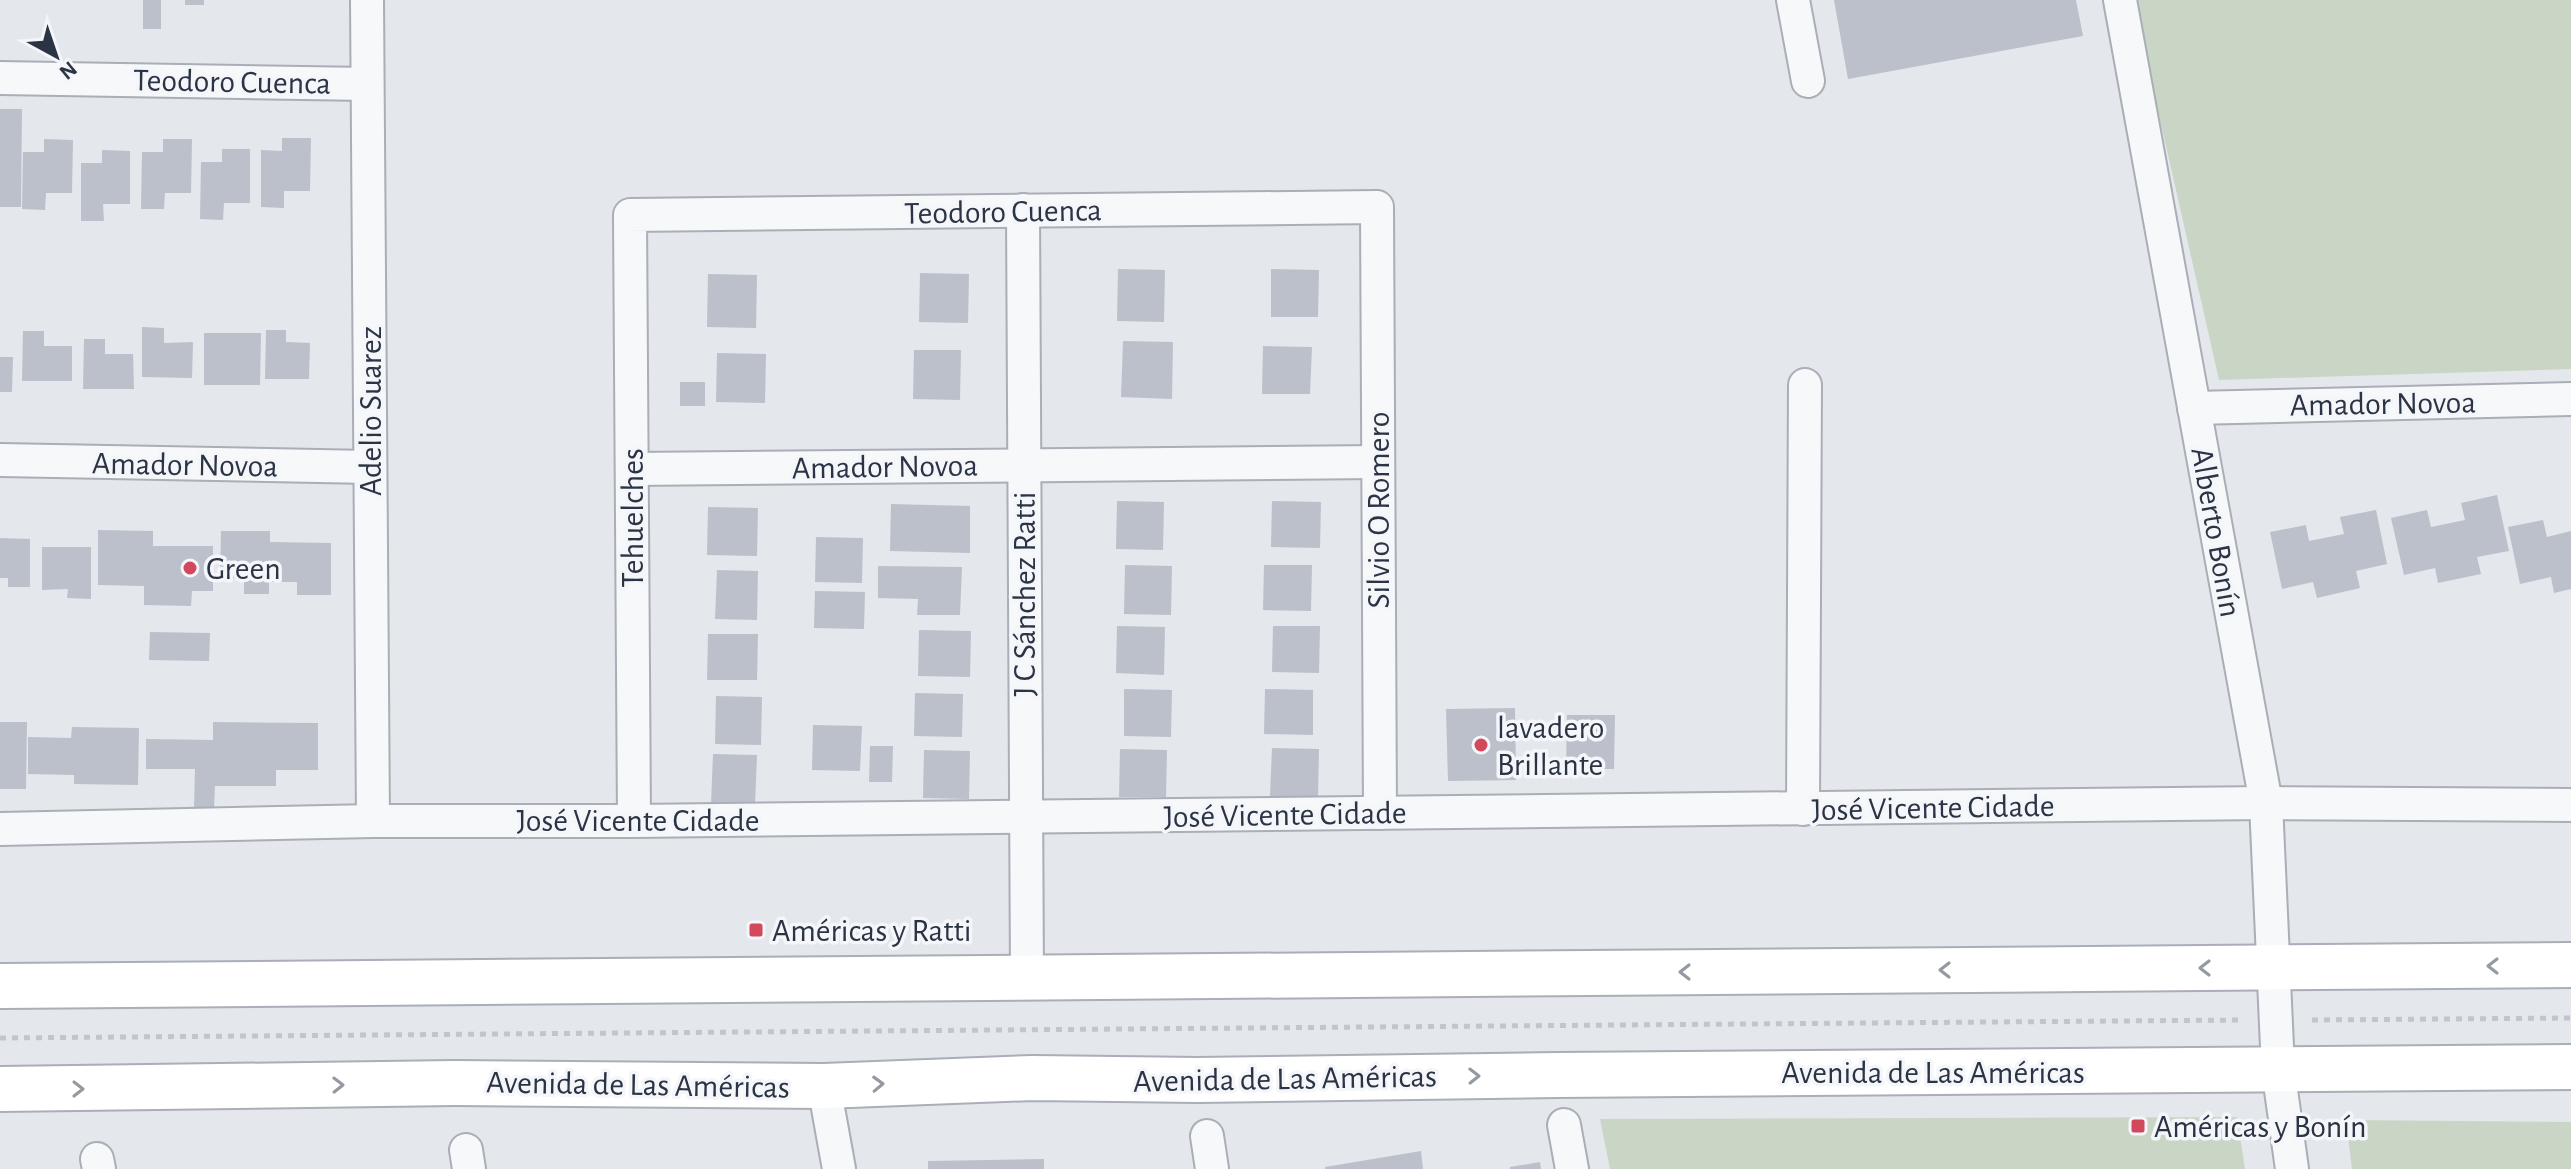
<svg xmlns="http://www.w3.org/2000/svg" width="2571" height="1169" viewBox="0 0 2571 1169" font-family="'Alegreya Sans',sans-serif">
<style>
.green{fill:#c9d6c5}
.building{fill:#bbc0ca}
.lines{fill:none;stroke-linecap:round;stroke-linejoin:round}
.street-casing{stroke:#a9aeb7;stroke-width:36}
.secondary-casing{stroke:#a9aeb7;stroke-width:48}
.path{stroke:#c2c5cb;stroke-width:5;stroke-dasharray:6 6;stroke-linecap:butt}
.street{stroke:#f7f8fa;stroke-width:32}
.secondary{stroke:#fff;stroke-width:44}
.oneway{stroke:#959aa2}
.poi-dot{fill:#d1495b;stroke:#f4f6f9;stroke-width:3}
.labels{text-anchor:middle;stroke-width:7;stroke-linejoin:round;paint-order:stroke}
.street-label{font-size:32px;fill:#2b3445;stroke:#f4f6f9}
.poi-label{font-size:32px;fill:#2b3445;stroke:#f4f6f9;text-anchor:start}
</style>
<rect width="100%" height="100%" fill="#e4e7ec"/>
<g class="green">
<path d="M2133,0H2571V369L2219,380Z"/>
<path d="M2237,1117L2245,1169H1610L1600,1119Z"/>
<path d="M2346,1120L2571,1122V1169H2352Z"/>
</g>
<g class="building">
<rect x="143" y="0" width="18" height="29"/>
<rect x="185" y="0" width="19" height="5"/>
<path d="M1834,0H2076L2083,36L1848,79Z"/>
<path d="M0,109H22L21,207H0Z"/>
<path d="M282,138H311L310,191H284V208L261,207V150L282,151Z"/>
<path d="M44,139L73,140L72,193H46L45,210L22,209L23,152H44Z"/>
<path d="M163,139H192L191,193H165L164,209H141L142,152H163Z"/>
<path d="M222,149H250V203H224L223,220L200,219L201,162H222Z"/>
<path d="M102,150L130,151V204H103L104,221H81V163H102Z"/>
<path d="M1118,269L1165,270L1164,322L1117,321Z"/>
<path d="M1271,269L1319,270L1318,317H1271Z"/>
<path d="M920,273L969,274L968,323L919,322Z"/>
<path d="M708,274L757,275L756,328L707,327Z"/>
<path d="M142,327L164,328V343L193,342L192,378L142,377Z"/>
<path d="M266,330H286V342L310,343L309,379H265Z"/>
<path d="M23,331H44V346H72V381H22Z"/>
<path d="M204,333H261L260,385H204Z"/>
<path d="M84,339H105V354H133L134,389H83Z"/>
<path d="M1123,341L1173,342L1172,399L1121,397Z"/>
<path d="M1263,346L1312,347L1310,394H1262Z"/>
<path d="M914,350H961L960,400L913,399Z"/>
<path d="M717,353L766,354L765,403L716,402Z"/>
<path d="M0,357H13L12,392H0Z"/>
<rect x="680" y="382" width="25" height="24"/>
<path d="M2497,495L2509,551L2477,557L2481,574L2438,583L2435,568L2404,575L2391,518L2427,510L2431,527L2465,520L2461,503Z"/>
<path d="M1117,501L1164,502L1163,550L1116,549Z"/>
<path d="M1272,501L1321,502L1320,548L1271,547Z"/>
<path d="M891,504L970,506V553L890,551Z"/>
<path d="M708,507L758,508L757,556L707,555Z"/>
<path d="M2376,510L2387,564L2356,571L2360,588L2317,598L2313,582L2282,589L2270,532L2306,525L2309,541L2344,534L2340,517Z"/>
<path d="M2543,520L2547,537L2571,531V589L2554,593L2551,577L2520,584L2508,527Z"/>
<path d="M98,530L153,531V546H213V591H192L191,606L144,605V586L98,585Z"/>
<path d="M221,531H270V542L331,543V595H297V582H269V594H244V578L220,579Z"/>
<path d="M816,537L863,538L862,583L815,582Z"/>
<path d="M0,538L30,539V587H8V578H0Z"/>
<path d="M42,547H91V599L67,598L68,589L42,590Z"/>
<path d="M1125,565L1172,566L1171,615L1124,614Z"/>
<path d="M1264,565H1312L1311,611L1263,610Z"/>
<path d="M878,566L962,567L960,615H917L918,599L878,598Z"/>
<path d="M717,570L758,571L757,620L715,619Z"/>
<path d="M815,591L865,592L864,629L814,628Z"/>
<path d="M1117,626L1165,627L1164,675L1116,673Z"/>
<path d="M1273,626H1320L1319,673L1272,672Z"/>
<path d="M919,630L971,631L970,677L918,676Z"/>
<path d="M150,632L210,633L209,661L149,660Z"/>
<path d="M708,634H758L757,680H707Z"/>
<path d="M1124,689L1172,690L1171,737L1124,736Z"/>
<path d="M1265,689L1313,690V735L1264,734Z"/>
<path d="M915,693L963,694L962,737L914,736Z"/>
<path d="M716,696L762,697L761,745L715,744Z"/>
<path d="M1515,708L1516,780L1448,781L1446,709Z"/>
<path d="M1567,715H1615L1614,769H1566Z"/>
<path d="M0,722H27L26,789H0Z"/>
<path d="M213,722L318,723V770H276V786H215L214,808H194L195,769H146V739L213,740Z"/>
<path d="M813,725L862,726L860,771L812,770Z"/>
<path d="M72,727L139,728L138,785L74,784V775L28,774V737L71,738Z"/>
<path d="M870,746H893L892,782H869Z"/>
<path d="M1272,748L1319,749L1318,798L1270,796Z"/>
<path d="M1120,749L1167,750L1166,797H1119Z"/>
<path d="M924,750L970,751L969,799L923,798Z"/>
<path d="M713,754L757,755L755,805L711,804Z"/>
<path d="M1421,1151L1423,1169H1325V1167Z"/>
<path d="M1044,1159V1169H928V1161Z"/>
<path d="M1540,1162L1541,1169H1510V1167Z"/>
</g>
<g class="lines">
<g class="street-casing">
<g id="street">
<path d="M367,0L373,821"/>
<path d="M1793,0L1808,81"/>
<path d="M2120,0L2266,803L2278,1069L2292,1169"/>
<path d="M0,78L367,84"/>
<path d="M1023,210L1027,978"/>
<path d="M2194,408L2571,399"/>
<path d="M0,460L370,467"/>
<path d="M632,469L1378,462"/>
<path d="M1803,809L1805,385"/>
<path d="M634,821L630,215L1377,207L1380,813"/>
<path d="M0,829L373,821H634L2266,803L2571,805"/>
<path d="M824,1086L839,1169"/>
<path d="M1564,1125L1572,1169"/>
<path d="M1207,1136L1212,1169"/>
<path d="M466,1150L469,1169"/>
<path d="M97,1159L99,1169"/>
</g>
</g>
<g class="secondary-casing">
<g id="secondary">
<path d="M0,986L2571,965"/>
<path d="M0,1089L455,1083L824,1086L1032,1078L1198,1080L1557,1075L2571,1067"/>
</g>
</g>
<g class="path">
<path d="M2312,1020L2571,1018"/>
<path d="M0,1038L2242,1020"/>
</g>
<use href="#street" class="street"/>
<use href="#secondary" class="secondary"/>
</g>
<defs><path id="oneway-chevron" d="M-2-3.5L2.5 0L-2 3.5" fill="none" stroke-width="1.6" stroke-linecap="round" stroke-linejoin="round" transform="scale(2)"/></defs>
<g class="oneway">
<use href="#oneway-chevron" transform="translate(2493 966) rotate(180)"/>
<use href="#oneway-chevron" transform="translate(2205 968) rotate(180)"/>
<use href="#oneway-chevron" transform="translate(1945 970) rotate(180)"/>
<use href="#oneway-chevron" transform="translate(1685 972) rotate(180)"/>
<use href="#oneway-chevron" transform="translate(1474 1076) rotate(-1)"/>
<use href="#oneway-chevron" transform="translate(878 1084) rotate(-2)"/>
<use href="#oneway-chevron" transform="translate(338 1085) rotate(-1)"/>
<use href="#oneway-chevron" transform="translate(78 1089)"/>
</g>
<g class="poi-dot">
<circle cx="190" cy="568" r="8"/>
<circle cx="1481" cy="745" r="8"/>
<rect x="748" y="922" width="16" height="16" rx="4"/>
<rect x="2130" y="1118" width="16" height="16" rx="4"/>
</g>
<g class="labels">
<g class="street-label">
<text transform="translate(232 81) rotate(1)" y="11">Teodoro Cuenca</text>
<text transform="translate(1003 211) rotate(-1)" y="11">Teodoro Cuenca</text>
<text transform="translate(2383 403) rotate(-1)" y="11">Amador Novoa</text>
<text transform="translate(370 411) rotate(-90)" y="11">Adelio Suarez</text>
<text transform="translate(185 464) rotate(1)" y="11">Amador Novoa</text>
<text transform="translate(885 466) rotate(-1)" y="11">Amador Novoa</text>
<text transform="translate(1378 510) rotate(-90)" y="11">Silvio O Romero</text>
<text transform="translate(632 518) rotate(-90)" y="11">Tehuelches</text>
<text transform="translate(2217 532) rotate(80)" y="11">Alberto Bonín</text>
<text transform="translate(1024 594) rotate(-90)" y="11">J C Sánchez Ratti</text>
<text transform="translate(1933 807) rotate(-1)" y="11">José Vicente Cidade</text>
<text transform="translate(1285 814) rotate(-1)" y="11">José Vicente Cidade</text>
<text x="638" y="831">José Vicente Cidade</text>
<text x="1933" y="1083">Avenida de Las Américas</text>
<text transform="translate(1285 1078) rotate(-1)" y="11">Avenida de Las Américas</text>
<text transform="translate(638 1084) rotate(1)" y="11">Avenida de Las Américas</text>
</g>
<g class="poi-label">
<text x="206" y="579">Green</text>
<text x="1497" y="738">lavadero<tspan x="1497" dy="37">Brillante</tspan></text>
<text x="772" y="941">Américas y Ratti</text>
<text x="2154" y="1137">Américas y Bonín</text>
</g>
</g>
<g transform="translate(56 56) rotate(140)" stroke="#f4f6f9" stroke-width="6" paint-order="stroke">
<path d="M0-6L14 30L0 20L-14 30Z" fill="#2b3445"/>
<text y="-12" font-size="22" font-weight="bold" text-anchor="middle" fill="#2b3445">N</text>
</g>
</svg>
